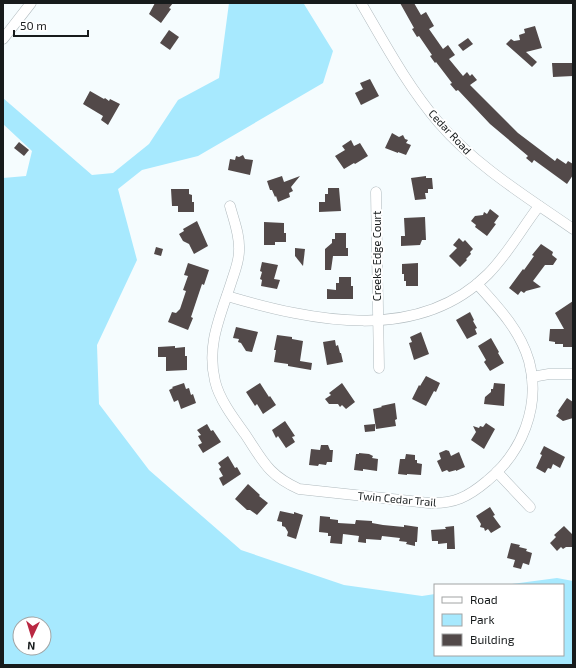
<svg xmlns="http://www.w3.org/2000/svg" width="576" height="668" viewBox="0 0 576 668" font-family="'Exo 2',sans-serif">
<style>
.green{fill:#a7e9fe;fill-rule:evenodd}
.building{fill:#524949}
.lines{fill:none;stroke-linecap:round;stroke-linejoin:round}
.minor-casing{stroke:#b0babe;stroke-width:11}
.minor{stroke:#fff;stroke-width:10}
.labels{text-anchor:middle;stroke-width:4;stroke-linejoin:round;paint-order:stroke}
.street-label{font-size:11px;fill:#171b1c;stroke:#fff}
</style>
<rect width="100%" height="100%" fill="#f5fcfe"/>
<path class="green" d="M229,3L304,4L333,51L323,83L198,156L142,170L118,189L137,260L97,345L99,404L149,470L241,550L344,585L422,596L435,594V655H563V585H505L557,578L573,581V665H3V178L26,176L32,151L3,124V98L92,175L113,173L149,144L178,100L219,78ZM20,624H44V648H20Z"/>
<g class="building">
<path d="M155,3H173L169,8L171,9L161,23L149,14Z"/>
<path d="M400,3H414L421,15L426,12L434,26L429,29L443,49L448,45L455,55L449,59L463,76L467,72L470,76L472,74L477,80L470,85L518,133L555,161L557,158L566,164L568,161L573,164V175L567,184L534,160L532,163L526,158L528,156L490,124L458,90L456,91L450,84L452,83L436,62L435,63L430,56L432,55L419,36L417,37L412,29L414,28Z"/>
<path d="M535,26L542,48L526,52L537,62L532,67L506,44L511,39L514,41L520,40L519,35L525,33L524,29Z"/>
<path d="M169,30L179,37L170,50L160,43Z"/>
<path d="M468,38L473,44L463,51L458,45Z"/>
<path d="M552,63H573V76L553,77Z"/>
<path d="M370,79L379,96L361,105L355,93L363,89L360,83Z"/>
<path d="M90,91L104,99L105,98L109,101L110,99L120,104L108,125L101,120L103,116L83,104Z"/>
<path d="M392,133L399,137L403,135L405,139L408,140L406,143L411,145L406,155L398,152V153L385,148Z"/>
<path d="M351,140L354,146L360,143L368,156L355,164L354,163L344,169L335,156L345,150L342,146Z"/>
<path d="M19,142L29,150L24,156L14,148Z"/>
<path d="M243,155L245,159L253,160L250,175L228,170L230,159L235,160L236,156L239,157Z"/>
<path d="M282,176L284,182L300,176L291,187L293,191L289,193L290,197L278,202L276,196L275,197L272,190H270L267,181Z"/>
<path d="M426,176V178H432L433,189H428V193H425L426,199L415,200L411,178Z"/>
<path d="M328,188H339L341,211L319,212V202H325V194H328Z"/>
<path d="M171,189H189V194L192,195V202H194V212H178V206H172Z"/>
<path d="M490,209L499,216L494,223L496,224L487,236L475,227L476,225L471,221L475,216L483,215L484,212L487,214Z"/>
<path d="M425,217L426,240H422L420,245L401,246V236H405L404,218Z"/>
<path d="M197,221L208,246L194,254L189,244L183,241L179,234L184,231L183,229Z"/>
<path d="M264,222L284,223V233H286V242H275V245H264Z"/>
<path d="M335,233H346V248H348V256H333L331,270H325V249L332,243V239H335Z"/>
<path d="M459,238L463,242L465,240L473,249L470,252L471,254L466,259L467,260L460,267L449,256L457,248L453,245Z"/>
<path d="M541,244L553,252L552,255L557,259L553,265H545L533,281L541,287L526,291L524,293L521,291L518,295L509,288L523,269L524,270L534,256L532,255Z"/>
<path d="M156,247L163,249L161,256L154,254Z"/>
<path d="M295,248L305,249L303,266L295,256Z"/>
<path d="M262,262L278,265L274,279L280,280L277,289L261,286L262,280L260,279L262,272L260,271Z"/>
<path d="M188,263L209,270L204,285L202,284L191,317L193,318L188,330L168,322L172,312L176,313L180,309L186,291L183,290L188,276L184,275Z"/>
<path d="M418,263V286H406V281H404V274H402V264Z"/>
<path d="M339,277H351V286H353V299H327V289L336,290V283H339Z"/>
<path d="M573,301L572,347H563V344H555V342L549,341L550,329H564L555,313Z"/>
<path d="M470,312L474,320L473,321L477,328L475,329L477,334L467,339L456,320Z"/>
<path d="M236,327L258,332L252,352L246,351L241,343L238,342L239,339L233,338Z"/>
<path d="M421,332L429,354L414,360L409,343L412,342L410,337Z"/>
<path d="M277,335L292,337V339L303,341L300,361L312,363L311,370L288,366V364L274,362L276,350H274Z"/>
<path d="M491,338L499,352L498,353L504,363L490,371L484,362L486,360L478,346Z"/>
<path d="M335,340L336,346L338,345L340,353H341L343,362L327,365L323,342Z"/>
<path d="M175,346V348L185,347V356H187V370L166,371V357H158V347Z"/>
<path d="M426,376L440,383L436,392L434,391L426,406L412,399L419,385L420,386Z"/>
<path d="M184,383L186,389L189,388L191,395L193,394L196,403L181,409L178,400L174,402L169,390L173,388L172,387Z"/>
<path d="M260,383L269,397L270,396L276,405L263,414L257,404L255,406L246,392Z"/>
<path d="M342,383L355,402L346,409L342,405L340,407L338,404H329L325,399L331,395L329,393Z"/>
<path d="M494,383L505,384L504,406L484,404L485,397L491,392V389H493Z"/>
<path d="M567,398L573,402V418L563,421L556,416L559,412L558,411Z"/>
<path d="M395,403L397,419L395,420L396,426L376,429L373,409L382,407L381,406Z"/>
<path d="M285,421L295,436L292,437L295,442L286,448L278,436L276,438L272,430Z"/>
<path d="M486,423L495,429L484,449L471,440L476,432L473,426L479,428L480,426L483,427Z"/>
<path d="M207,424L211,431L213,430L221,442L203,453L198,445L202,443L198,436L201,435L197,430Z"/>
<path d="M375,424V431L365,432L364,425Z"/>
<path d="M321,445H328L330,450H333L332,462H327L326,465L319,464L318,466L309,465L311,449L320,450Z"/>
<path d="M544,446L565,457L560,468L553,464L551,469L548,468L545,473L536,468L542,455L540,454Z"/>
<path d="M446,450L449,451L451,456L459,452L465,467L456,471V470L449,472L447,470L442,472L437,461L441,459L439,453Z"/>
<path d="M359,453L369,454L373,456L372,458L378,459L377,471L363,469V471L354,470L356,454H359Z"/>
<path d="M406,454L415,455V460H417V463L422,464L421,475L407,474V475L398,474L400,459H405Z"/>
<path d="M228,456L235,468L237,467L241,474L223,486L219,478L223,476L219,469L221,467L218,463Z"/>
<path d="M248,484L260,495L259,496L268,503L257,515L250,510H247L235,499Z"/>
<path d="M490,507L495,515L493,516L501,527L491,533L488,529L485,531L484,528L480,527L481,524L476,516Z"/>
<path d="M280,511L294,514V512L303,515L296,539L287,536L288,532L285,527L282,526V522L277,521Z"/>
<path d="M320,516L330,517V519L338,520V523L355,524L356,520L372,521V523L383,525L404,527V525L418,527L417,542H415V546L406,544L407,542L399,541L400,538L382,536L381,540L366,539V543L358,542L359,536L343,534L342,544L330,543L331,536H328V533L319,532Z"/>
<path d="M454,526L455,549H447V543L438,544V541H432L431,530L446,529L445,527Z"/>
<path d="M564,526L573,535V547H566L563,549L561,547L557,551L550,543L556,537L554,535Z"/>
<path d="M511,543L520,545L519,547L527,549L526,551L532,553L529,565L523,563L521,569L513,567L515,560L507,558Z"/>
</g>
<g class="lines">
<g class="minor-casing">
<g id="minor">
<path d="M361,3C385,44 408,87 439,123C476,166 527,197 573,229"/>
<path d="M3,39L31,3"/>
<path d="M376,192L379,368"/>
<path d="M230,206C234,221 240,235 239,251C239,261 235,271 232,280C221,315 206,344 215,381C219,399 234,419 245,434C263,461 268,475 299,489L429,503C454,504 468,497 487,481C522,453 541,406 529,361C520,330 498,307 477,284"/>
<path d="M227,296C312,321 418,344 488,274C508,254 522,228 539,206"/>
<path d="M532,377L549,374H573"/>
<path d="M497,472L530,507"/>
</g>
</g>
<use href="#minor" class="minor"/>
</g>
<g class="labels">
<g class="street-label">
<text transform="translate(450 132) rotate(47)" y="4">Cedar Road</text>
<text transform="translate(377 256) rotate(-90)" y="4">Creeks Edge Court</text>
<text transform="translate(397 499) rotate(5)" y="4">Twin Cedar Trail</text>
</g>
</g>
<rect width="576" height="668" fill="none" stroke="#171b1c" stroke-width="8"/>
<rect x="434" y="584" width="130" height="72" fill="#ffffff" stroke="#a2a4a4"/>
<rect x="442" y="597" width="20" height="6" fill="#ffffff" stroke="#a2a4a4"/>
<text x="470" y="604" font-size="12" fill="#171b1c">Road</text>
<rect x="442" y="614" width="20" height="12" fill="#a7e9fe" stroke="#a2a4a4"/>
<text x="470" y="624" font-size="12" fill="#171b1c">Park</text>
<rect x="442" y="634" width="20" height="12" fill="#524949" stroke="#a2a4a4"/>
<text x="470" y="644" font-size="12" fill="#171b1c">Building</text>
<g transform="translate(32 636) rotate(184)"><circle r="19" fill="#ffffff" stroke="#a2a4a4"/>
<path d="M0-3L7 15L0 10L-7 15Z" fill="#b92842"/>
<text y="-6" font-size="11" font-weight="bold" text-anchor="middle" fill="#171b1c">N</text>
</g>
<path d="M14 30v6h74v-6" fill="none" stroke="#171b1c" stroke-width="2"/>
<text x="20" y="30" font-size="12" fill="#171b1c" stroke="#ffffff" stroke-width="3" paint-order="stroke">50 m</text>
</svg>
